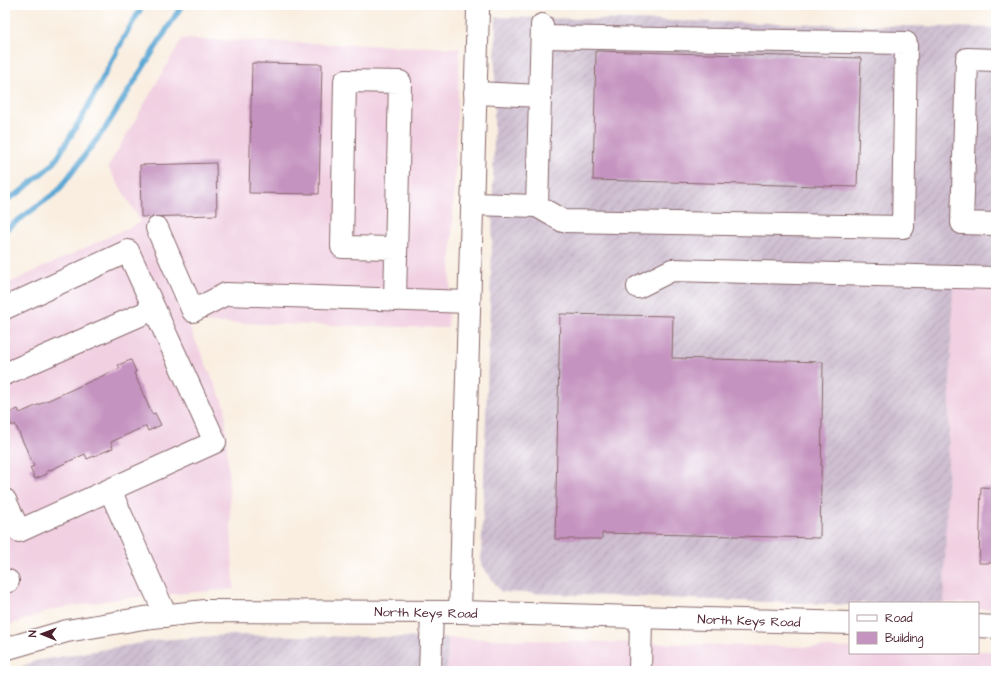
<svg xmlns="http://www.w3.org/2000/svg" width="1001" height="676" viewBox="0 0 1001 676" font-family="'Architects Daughter',sans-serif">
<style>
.built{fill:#f1d0e2}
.industrial{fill:url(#industrial-furrows)}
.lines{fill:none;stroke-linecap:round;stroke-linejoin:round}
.stream{stroke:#5ba7d4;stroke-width:5.5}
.building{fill:#c593c0}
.minor-casing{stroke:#87676a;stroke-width:24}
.minor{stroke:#fff;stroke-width:22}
.labels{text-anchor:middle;stroke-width:3;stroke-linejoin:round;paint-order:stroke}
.street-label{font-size:13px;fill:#4a1f2b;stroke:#fff}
</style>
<defs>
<pattern id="industrial-furrows" width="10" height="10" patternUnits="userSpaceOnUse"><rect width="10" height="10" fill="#cebed0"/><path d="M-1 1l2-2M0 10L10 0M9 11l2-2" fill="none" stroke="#b2a3b3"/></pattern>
</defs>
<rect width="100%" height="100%" fill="#fff"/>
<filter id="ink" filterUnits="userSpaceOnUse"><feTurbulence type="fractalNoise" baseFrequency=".025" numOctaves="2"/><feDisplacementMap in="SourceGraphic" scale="8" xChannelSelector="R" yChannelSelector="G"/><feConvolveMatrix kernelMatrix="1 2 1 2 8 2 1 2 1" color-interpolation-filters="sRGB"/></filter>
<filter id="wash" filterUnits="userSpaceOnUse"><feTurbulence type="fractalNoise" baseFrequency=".012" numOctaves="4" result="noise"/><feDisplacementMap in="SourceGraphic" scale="16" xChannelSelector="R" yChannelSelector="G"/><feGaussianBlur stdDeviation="0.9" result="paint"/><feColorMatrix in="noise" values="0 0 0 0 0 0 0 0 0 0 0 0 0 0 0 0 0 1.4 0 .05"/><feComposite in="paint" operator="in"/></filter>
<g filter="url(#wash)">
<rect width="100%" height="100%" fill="#f9eee0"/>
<g class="built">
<path d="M182,39L460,48L448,328L187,322L225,407L234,589L124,598L50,610L5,627V285L141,222L108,167Z"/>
<path d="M953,285L996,286V609H978V603H944Z"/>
<path d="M448,638L850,648V653H978V651H996V671H447Z"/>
</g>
<g class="industrial">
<path d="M496,17L996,28V286L953,285L944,603H850V605L501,592L481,564L492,244Z"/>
<path d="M228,635L448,638L447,671H10L35,661L159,640Z"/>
</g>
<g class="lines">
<g class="stream">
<path d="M5,201L20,192L54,163L84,114L127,32L143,5"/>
<path d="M5,230L58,191L106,127L182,5"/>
</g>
</g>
<g id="blocks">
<g class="building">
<path d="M596,51L861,58L857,187L593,180Z"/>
<path d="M252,63L322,64L319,194L249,193Z"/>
<path d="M216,163L217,215L141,217L140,165Z"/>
<path d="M560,314L673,316L672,358L823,362L820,538L602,533V539H555Z"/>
<path d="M131,360L136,372L134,373L152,414L155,413L161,425L148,431L146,426L111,442L113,448L87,459L85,454L46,472L47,474L35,479L30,468L34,466L15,424L12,426L7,414L18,409L20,413L120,368L118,365Z"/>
<path d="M981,487L996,488V563H979Z"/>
</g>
</g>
</g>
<g filter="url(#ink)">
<use href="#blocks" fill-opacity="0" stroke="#87676a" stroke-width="1"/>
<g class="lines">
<g class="minor-casing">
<g id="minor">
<path d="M996,60L967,59L962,223L996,224"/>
<path d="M475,93L540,96"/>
<path d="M472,204L537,206L542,25"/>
<path d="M537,206L563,221L903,227L906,43L542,37"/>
<path d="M157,228L193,311L226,294L469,302"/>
<path d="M638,287L672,270L996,278"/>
<path d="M395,300L400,82L345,81L342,247L396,248"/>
<path d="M5,308L128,251L215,442L19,531L5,500"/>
<path d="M5,374L154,309"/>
<path d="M110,490L166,616"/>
<path d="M5,582L8,581"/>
<path d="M460,612L478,10"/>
<path d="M978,626L996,627"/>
<path d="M5,649L67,631L144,618L205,611L460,612L850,623"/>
<path d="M430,671L432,612"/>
<path d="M640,671L641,617"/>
</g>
</g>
<use href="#minor" class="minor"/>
</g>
</g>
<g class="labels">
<g class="street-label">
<text transform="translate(426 612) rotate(1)" y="5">North Keys Road</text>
<text transform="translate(749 620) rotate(2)" y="5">North Keys Road</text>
</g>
</g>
<rect width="1001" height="676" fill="none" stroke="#fff" stroke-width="20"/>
<rect x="849" y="602" width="130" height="52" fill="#ffffff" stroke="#b7a5aa"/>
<rect x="857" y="615" width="20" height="6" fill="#ffffff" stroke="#b7a5aa"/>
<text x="885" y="622" font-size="12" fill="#4a1f2b">Road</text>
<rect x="857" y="632" width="20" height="12" fill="#c593c0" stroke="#b7a5aa"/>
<text x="885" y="642" font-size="12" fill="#4a1f2b">Building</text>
<g transform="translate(42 634) rotate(271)" stroke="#ffffff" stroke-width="3" paint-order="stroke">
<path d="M0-3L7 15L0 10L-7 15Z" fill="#4a1f2b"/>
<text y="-6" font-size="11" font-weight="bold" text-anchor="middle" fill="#4a1f2b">N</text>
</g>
</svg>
